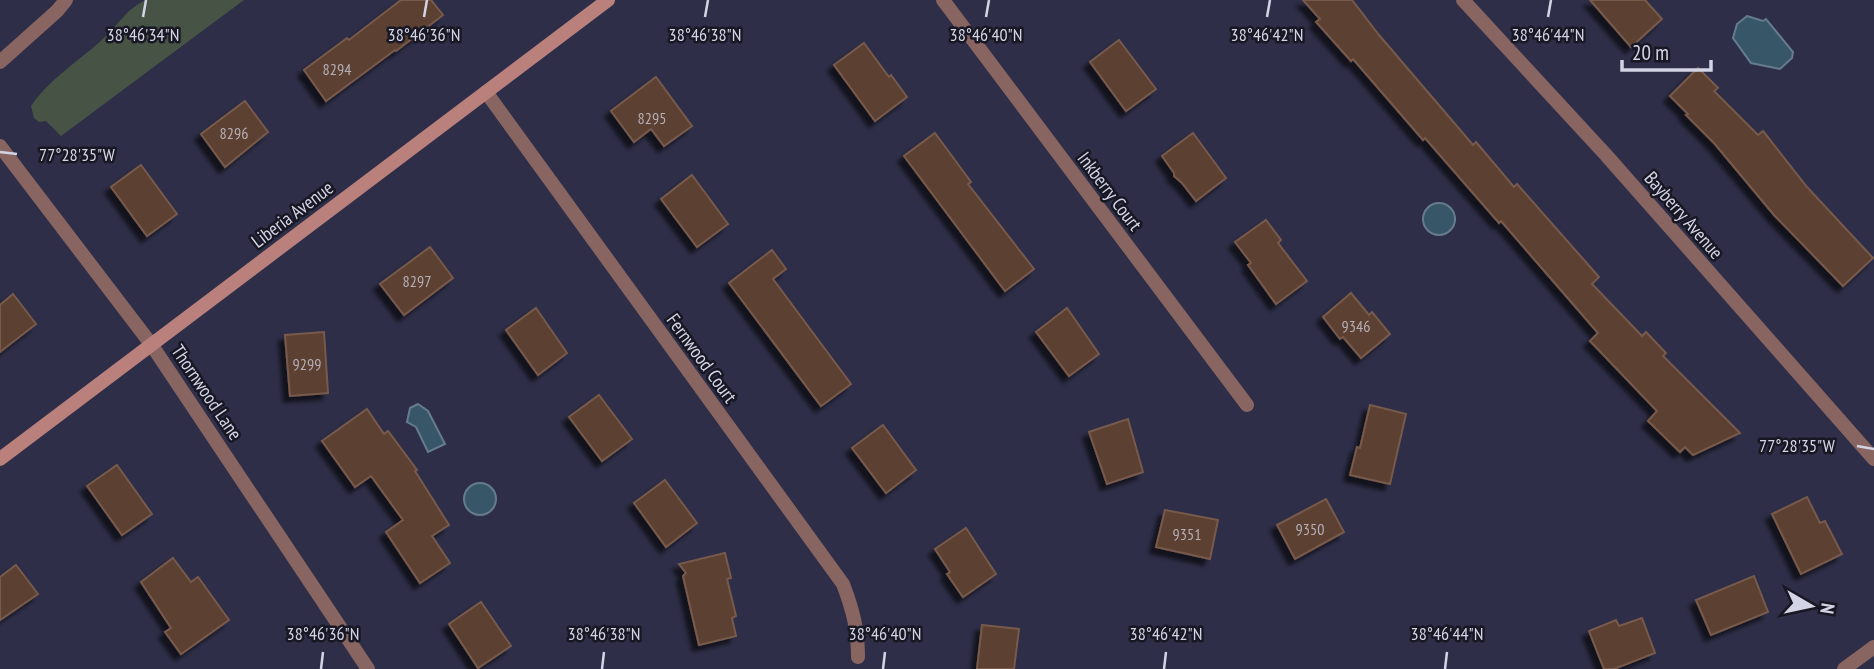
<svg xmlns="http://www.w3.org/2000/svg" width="1874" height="669" viewBox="0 0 1874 669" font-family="'PT Sans Narrow',sans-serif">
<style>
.green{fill:#475445}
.water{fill:#375667;stroke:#667c8d;stroke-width:2}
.building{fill:#5b3f31;stroke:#775a4b;stroke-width:2;filter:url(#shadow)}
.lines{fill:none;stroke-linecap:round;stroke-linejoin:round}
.minor{stroke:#896562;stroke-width:14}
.secondary{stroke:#ba817c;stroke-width:14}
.ticks{fill:none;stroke:#d3d4e5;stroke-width:2.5}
.labels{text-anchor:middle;stroke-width:5;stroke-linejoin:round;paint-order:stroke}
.number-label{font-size:16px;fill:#b5afb8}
.street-label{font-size:19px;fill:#d3d4e5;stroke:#181824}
.ticks-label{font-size:18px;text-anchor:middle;fill:#d3d4e5;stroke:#181824;stroke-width:5;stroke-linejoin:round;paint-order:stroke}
</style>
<defs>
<filter id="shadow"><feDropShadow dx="-6" dy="6" stdDeviation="2" flood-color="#0009"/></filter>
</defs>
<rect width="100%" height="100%" fill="#2e2e48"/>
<path class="green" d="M146,0H244L61,136L46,121L39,122L34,118L31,106C51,77 81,60 106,36C121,22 126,9 146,0Z"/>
<g class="water">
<path d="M1747,16L1763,21L1766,19L1793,52L1792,58L1780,69L1751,63L1733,38L1737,24Z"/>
<circle cx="1439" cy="219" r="16"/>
<path d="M418,404L428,411L445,444L428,452L416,427L407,422L410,408Z"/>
<circle cx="480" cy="499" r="16"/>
</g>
<g class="building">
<path d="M401,0H431L443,15L396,51L395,50L326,101L304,70L347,38L349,40Z"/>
<path d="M1303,0H1352L1379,35L1473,145L1476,142L1514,187L1517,184L1599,277L1592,284L1642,336L1646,332L1666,353L1663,356L1740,433L1693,455L1685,447L1680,452L1648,421L1657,411L1590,341L1598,333L1501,221L1499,223L1425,138L1423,140L1353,59L1351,61L1316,22L1320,19Z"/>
<path d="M1590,0H1645L1662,19L1631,47Z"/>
<path d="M1119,40L1156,89L1126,111L1090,62Z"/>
<path d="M864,43L889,77L891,75L907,97L875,121L834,65Z"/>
<path d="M1698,68L1718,88L1714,91L1758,135L1763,131L1807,187L1873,258L1843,286L1774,215L1714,143L1686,115L1688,114L1670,96Z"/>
<path d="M656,77L692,126L664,146L651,129L634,142L611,111Z"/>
<path d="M245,101L268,132L225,167L201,134Z"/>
<path d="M935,133L971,182L968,184L1034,269L1005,291L904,156Z"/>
<path d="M1193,133L1226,178L1196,201L1182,183L1174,176V173L1162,156Z"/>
<path d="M141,165L177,214L147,236L111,187Z"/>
<path d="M692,175L728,224L697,247L661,199Z"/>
<path d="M1266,220L1281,240L1278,243L1307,281L1276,304L1248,265L1251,263L1235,242Z"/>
<path d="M430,247L453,278L404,315L380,284Z"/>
<path d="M772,250L786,269L773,279L851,384L821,406L729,283Z"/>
<path d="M1351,293L1369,315L1372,312L1390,334L1361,358L1343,337L1340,339L1323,317Z"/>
<path d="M13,294L36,324L0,352V305Z"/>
<path d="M536,308L567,353L538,375L506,330Z"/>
<path d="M1067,308L1099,354L1069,376L1036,332Z"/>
<path d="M324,332L328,393L290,396L285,335Z"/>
<path d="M599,395L632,439L602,461L569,417Z"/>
<path d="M1370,405L1406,414L1390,484L1350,475L1357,447L1360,448Z"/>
<path d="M367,409L384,434L388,431L417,470L415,471L449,525L432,536L450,563L420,583L386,532L403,520L371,476L355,487L322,441Z"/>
<path d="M1128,419L1143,472L1107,484L1089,432Z"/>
<path d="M883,425L916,470L886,493L852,448Z"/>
<path d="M117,465L152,514L122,535L87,486Z"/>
<path d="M665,480L697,523L666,547L634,503Z"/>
<path d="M1807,497L1820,523L1825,521L1842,554L1801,574L1772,514Z"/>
<path d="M1326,499L1344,532L1295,559L1277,525Z"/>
<path d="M1165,510L1218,520L1210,559L1156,547Z"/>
<path d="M966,528L996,574L963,597L947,574L950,572L935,549Z"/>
<path d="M725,553L731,578L727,579L736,616L732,618L736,636L699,645L683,576L686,573L679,564Z"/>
<path d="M173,558L191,582L198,577L229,620L181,654L165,632L171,628L141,582Z"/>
<path d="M16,565L38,594L0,620V577Z"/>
<path d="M1754,576L1768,612L1711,635L1696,600Z"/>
<path d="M481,602L511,646L478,668L449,624Z"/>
<path d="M1642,618L1655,653L1614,669H1604L1589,631L1616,620L1619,626Z"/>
<path d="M982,625L1019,629L1014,669H977Z"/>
</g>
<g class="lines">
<g class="minor">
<path d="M943,0L1247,405"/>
<path d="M1463,0L1606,155L1874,459"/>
<path d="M0,62L57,11L66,0"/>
<path d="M486,92L843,584C853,610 858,630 858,657"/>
<path d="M0,146L151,344L368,669"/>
<path d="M1844,669L1874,647"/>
</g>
<path class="secondary" d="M0,459L608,0"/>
</g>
<path class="ticks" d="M143,17L146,0M424,17L427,0M705,17L708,0M986,17L989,0M1267,17L1270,0M1548,17L1551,0M0,152L17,154M1857,446L1874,449M321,669L323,652M602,669L604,652M883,669L885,652M1164,669L1166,652M1445,669L1447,652"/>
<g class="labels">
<g class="number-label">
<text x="337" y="75">8294</text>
<text x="652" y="124">8295</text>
<text x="234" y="139">8296</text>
<text x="417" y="287">8297</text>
<text x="1356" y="332">9346</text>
<text x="307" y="370">9299</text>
<text x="1310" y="535">9350</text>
<text x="1187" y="540">9351</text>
</g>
<g class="street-label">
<text transform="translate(1110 191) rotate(53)" y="7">Inkberry Court</text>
<text transform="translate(292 214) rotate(-37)" y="7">Liberia Avenue</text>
<text transform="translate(1684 215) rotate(49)" y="7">Bayberry Avenue</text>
<text transform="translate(702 358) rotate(54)" y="7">Fernwood Court</text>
<text transform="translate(207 392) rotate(56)" y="7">Thornwood Lane</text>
</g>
</g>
<g class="ticks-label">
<text x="143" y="41">38°46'34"N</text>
<text x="424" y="41">38°46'36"N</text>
<text x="705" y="41">38°46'38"N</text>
<text x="986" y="41">38°46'40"N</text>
<text x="1267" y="41">38°46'42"N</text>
<text x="1548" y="41">38°46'44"N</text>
<text x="77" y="161">77°28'35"W</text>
<text x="1797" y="452">77°28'35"W</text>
<text x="323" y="640">38°46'36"N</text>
<text x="604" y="640">38°46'38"N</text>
<text x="885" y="640">38°46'40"N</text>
<text x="1166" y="640">38°46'42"N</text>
<text x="1447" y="640">38°46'44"N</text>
</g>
<g transform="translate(1811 606) rotate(99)" stroke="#181824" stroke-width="5" paint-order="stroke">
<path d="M0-5L12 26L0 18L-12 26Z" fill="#d3d4e5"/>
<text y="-10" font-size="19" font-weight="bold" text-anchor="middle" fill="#d3d4e5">N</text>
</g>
<path d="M1622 60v10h89v-10" fill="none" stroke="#d3d4e5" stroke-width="3.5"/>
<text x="1632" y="60" font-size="21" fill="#d3d4e5" stroke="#181824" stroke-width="5" paint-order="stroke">20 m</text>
</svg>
